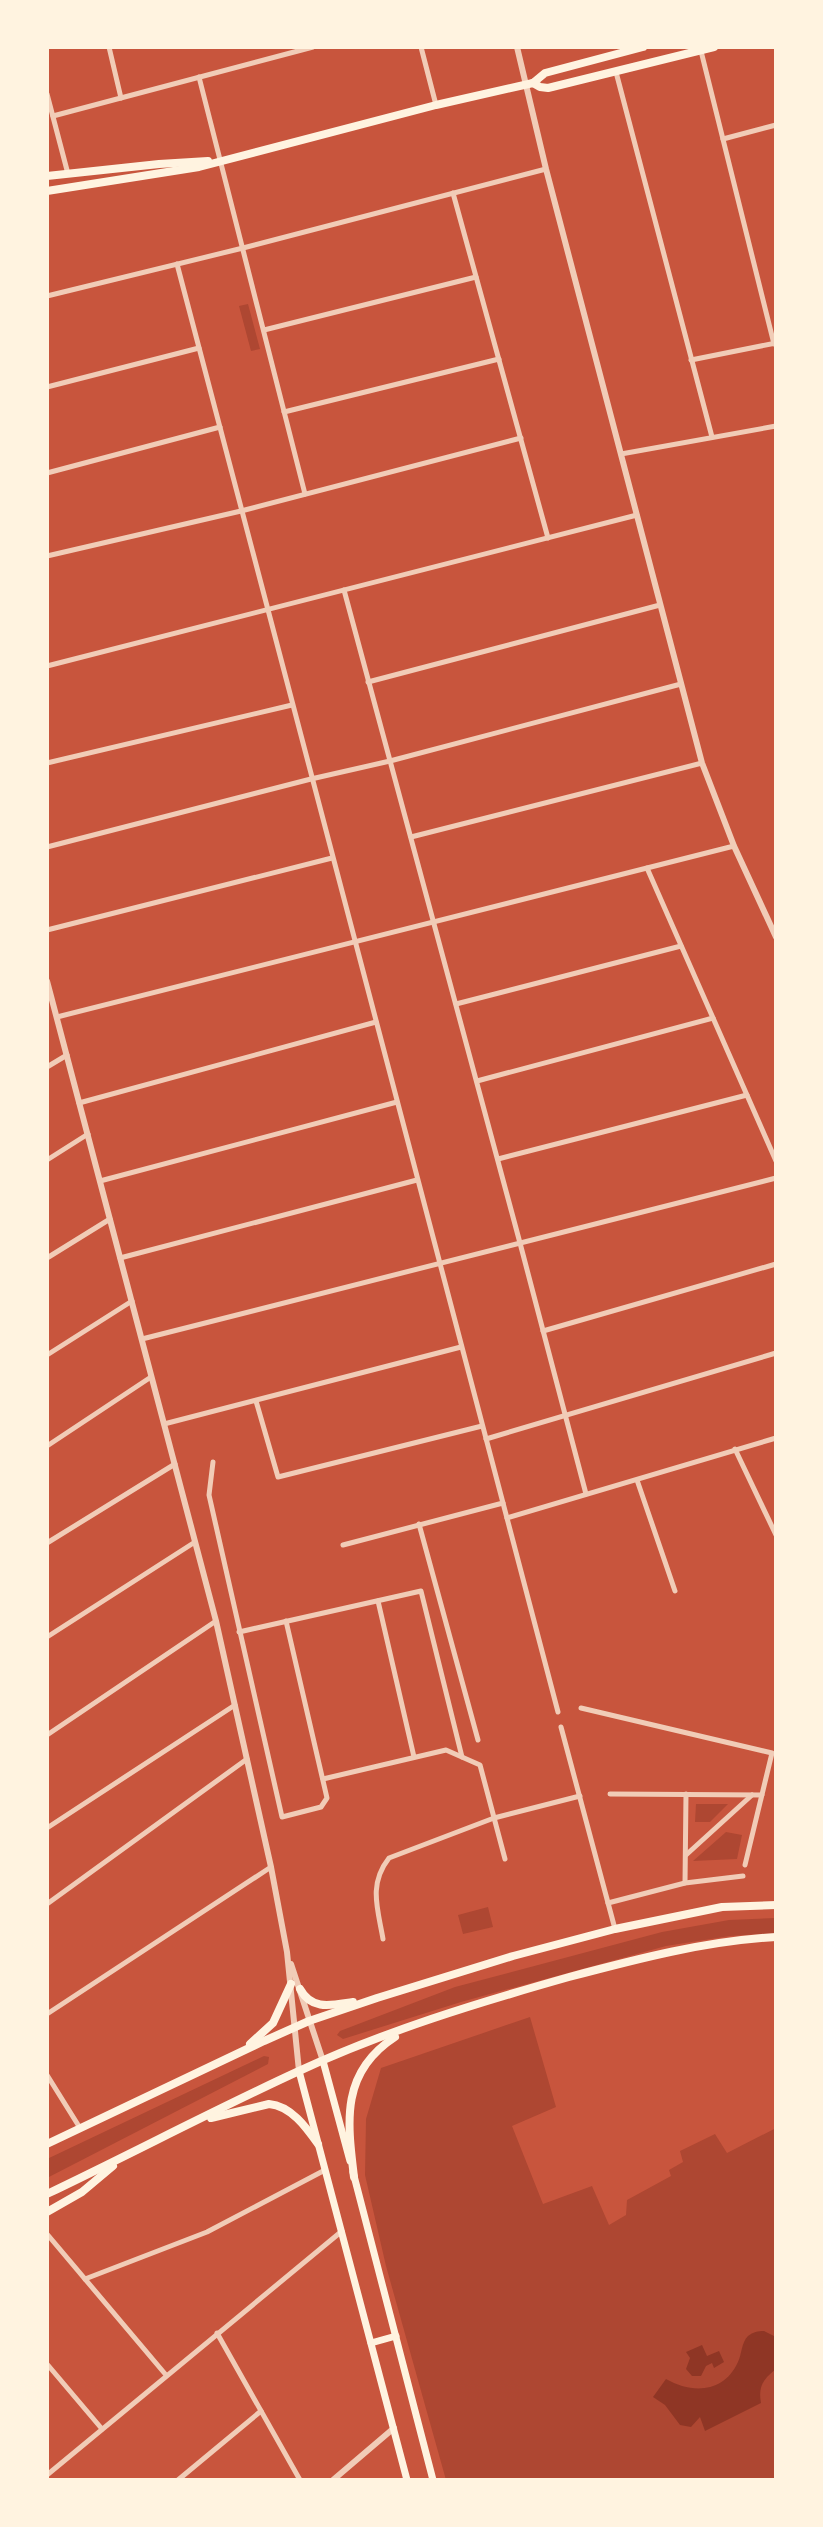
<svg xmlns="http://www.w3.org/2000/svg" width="823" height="2527" viewBox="0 0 823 2527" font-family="Quicksand,sans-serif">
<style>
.green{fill:#ae4732}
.water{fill:#8f3625}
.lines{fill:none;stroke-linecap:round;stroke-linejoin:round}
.minor{stroke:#f1ccb7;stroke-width:5}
.tertiary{stroke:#f1ccb7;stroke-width:6}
.secondary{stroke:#fff3e0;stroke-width:7}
.primary{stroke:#fff3e0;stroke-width:8}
.trunk{stroke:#fff3e0;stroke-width:8}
</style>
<rect width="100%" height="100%" fill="#c8553d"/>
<g class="green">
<path d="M248,304L260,349L251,351L239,306Z"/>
<path d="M696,1804H728L710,1822H695Z"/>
<path d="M726,1832L742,1835L737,1859L693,1861Z"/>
<path d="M488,1907L493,1927L463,1934L458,1915Z"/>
<path d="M776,1918V1933L730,1936L666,1946L461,2002L343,2039L337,2035L340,2031L455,1987L662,1932L729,1920Z"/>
<path d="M530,2017L556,2107L512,2126L543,2204L592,2186L609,2225L626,2215L627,2200L671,2176L669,2170L683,2162L680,2151L715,2134L727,2153L776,2128V2480H446L386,2266L365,2175L366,2119L381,2068Z"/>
<path d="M264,2056L269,2057L268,2064L47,2178V2159Z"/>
</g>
<g class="water">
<path d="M764,2331L776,2337V2369C763,2379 758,2387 761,2403L705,2431L700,2417L691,2427L680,2425L665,2405L653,2397L666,2379C692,2394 724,2393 738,2362C742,2354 741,2343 748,2336C753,2332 758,2331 764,2331Z"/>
<path d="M702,2345L707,2356L719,2351L724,2362L714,2368L712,2363L706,2366L701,2376H692L686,2369L690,2358L686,2352Z"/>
</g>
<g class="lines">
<g class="minor">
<path d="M109,47L121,98"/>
<path d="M421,47L436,105"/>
<path d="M701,51L774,344"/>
<path d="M616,72L712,437"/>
<path d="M199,77L305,494"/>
<path d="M47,94L68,174"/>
<path d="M53,116L313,47"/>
<path d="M723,139L776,125"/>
<path d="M453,193L548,538"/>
<path d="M177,264L558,1712"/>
<path d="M47,296L243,248L546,169"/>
<path d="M264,330L476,277"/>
<path d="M691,360L776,343"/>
<path d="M47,387L199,348"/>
<path d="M284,412L499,359"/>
<path d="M621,454L776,426"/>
<path d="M47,473L220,427"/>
<path d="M47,556L241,511L521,438"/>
<path d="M344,590L520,1243L586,1494"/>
<path d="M47,666L637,515"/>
<path d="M368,682L660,605"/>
<path d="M47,763L292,705"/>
<path d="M411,837L702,763"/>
<path d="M47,847L311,779L390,761L681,684"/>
<path d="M647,868L776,1161"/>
<path d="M47,930L332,858"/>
<path d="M456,1004L681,946"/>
<path d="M57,1017L734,846"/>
<path d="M47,1067L67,1055"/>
<path d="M477,1081L713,1018"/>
<path d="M79,1103L376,1022"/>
<path d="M498,1159L747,1095"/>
<path d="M47,1160L88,1134"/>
<path d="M100,1181L397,1102"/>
<path d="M47,1258L110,1219"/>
<path d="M120,1258L417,1180"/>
<path d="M543,1331L776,1264"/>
<path d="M142,1339L776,1178"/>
<path d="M47,1355L132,1301"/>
<path d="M256,1401L278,1477L482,1426"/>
<path d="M164,1424L461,1347"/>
<path d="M486,1439L776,1353"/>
<path d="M47,1446L151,1377"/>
<path d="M735,1449L776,1535"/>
<path d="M213,1462L209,1495L282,1817L321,1807L327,1798L286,1621"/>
<path d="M637,1480L675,1591"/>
<path d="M507,1518L776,1438"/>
<path d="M419,1524L478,1740"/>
<path d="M47,1543L175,1464"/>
<path d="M343,1545L503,1503"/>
<path d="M378,1601L414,1757"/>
<path d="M239,1632L421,1591L462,1757"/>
<path d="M47,1637L195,1542"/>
<path d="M581,1708L772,1753L745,1865"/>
<path d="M561,1727L615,1929"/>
<path d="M47,1735L216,1621"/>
<path d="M323,1779L446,1750L480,1765L505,1859"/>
<path d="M610,1794L762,1795"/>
<path d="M47,1828L235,1705"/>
<path d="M686,1855L752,1795"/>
<path d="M685,1883L686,1794"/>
<path d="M608,1903L685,1883L743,1876"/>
<path d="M47,1904L247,1759"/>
<path d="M383,1939C378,1909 368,1885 389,1858L494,1818L580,1796"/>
<path d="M47,2014L271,1867"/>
<path d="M47,2075L80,2128"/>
<path d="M47,2234L166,2375"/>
<path d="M85,2279L207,2232L325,2170"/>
<path d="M217,2333L300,2480"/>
<path d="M47,2364L102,2429"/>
<path d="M47,2475L342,2231"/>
<path d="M178,2480L261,2411"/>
</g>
<g class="tertiary">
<path d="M517,47L546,169L702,763L734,846L776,937"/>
<path d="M47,981L216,1621L271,1867L287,1952L299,2071"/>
<path d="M291,1964L323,2061"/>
<path d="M333,2480L394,2428"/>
</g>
<g class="secondary">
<path d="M323,2061L350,2161"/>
<path d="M299,2071L407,2480"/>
<path d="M353,2172L433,2480"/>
<path d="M371,2343L396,2336"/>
</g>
<g class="primary">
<path d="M533,83L540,87L548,88L714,47"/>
<path d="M47,176L159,164L208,161"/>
<path d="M47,191L199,167L436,105L533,83L545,73L643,47"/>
</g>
<g class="trunk">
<path d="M300,1989C312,2011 332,2005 353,2002"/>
<path d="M250,2044L273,2023L291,1984"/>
<path d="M211,2118L269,2104C291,2106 306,2127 318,2144"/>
<path d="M47,2144L264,2041L309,2021L377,1998L513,1956L615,1929L722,1907L776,1905"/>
<path d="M354,2177C347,2120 341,2072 395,2037"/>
<path d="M47,2194C131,2154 214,2110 299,2071C385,2031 477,2003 569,1977C637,1959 705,1941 776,1937"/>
<path d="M47,2212L82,2192L113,2166"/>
</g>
</g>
<rect width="823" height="2527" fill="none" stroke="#fff3e0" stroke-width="98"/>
</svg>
